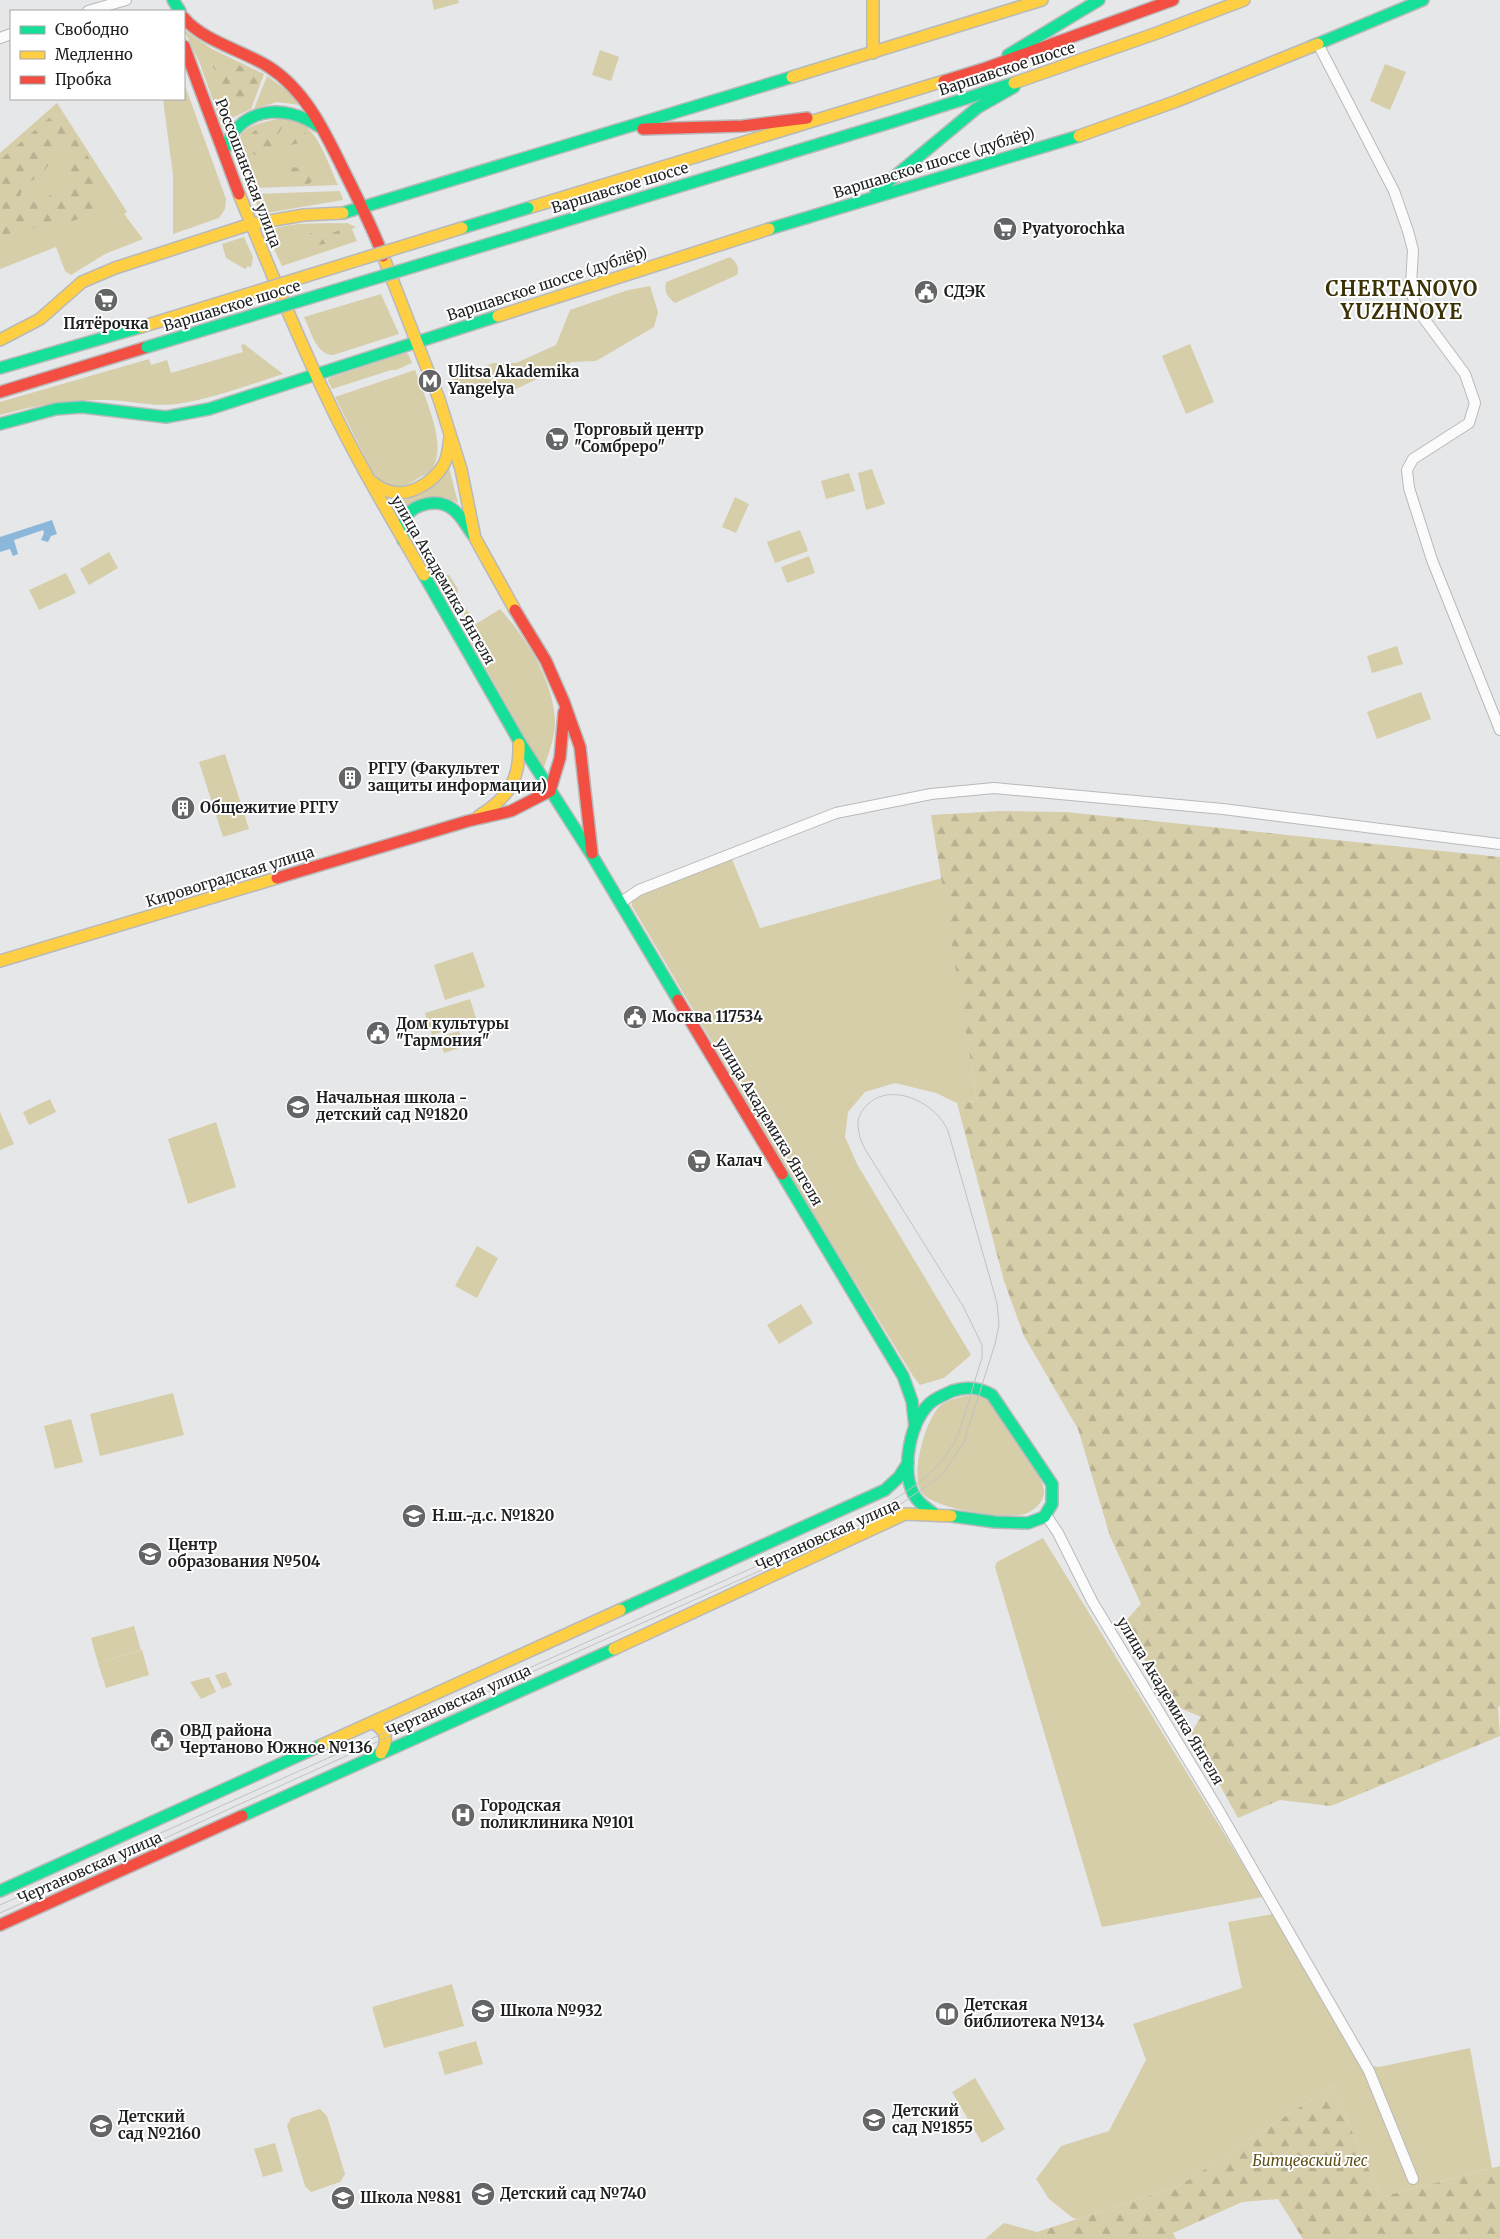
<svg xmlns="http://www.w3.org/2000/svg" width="1500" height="2239" viewBox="0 0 1500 2239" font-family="Merriweather,serif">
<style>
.green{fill:#d6cda9}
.forest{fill:url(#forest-firs);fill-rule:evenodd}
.water{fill:#8ab7da}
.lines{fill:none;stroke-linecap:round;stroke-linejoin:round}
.street-casing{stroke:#b8b9ba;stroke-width:12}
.fast-casing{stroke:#b8b9ba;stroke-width:14}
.slow-casing{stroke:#b8b9ba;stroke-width:14}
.jam-casing{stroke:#b8b9ba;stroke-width:14}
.street{stroke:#fbfbfc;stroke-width:10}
.fast{stroke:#16e098;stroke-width:11}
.slow{stroke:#ffcf43;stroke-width:11}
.jam{stroke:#f24e42;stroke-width:11}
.tram{stroke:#c1c2c2;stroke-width:1}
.fast-bridge-casing{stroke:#b8b9ba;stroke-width:14;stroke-linecap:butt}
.slow-bridge-casing{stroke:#b8b9ba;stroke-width:14;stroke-linecap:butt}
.fast-bridge{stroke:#16e098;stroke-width:11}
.slow-bridge{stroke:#ffcf43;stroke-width:11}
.labels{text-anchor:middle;stroke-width:4;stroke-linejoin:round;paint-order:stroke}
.street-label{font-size:15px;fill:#1e1f20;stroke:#fff}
.poi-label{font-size:15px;font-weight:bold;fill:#1e1f20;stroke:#fff;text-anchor:start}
.park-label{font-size:15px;font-style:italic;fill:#5f5118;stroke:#fff}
.district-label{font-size:20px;font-weight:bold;letter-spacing:1px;fill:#3b3105;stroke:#fff}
</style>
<defs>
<pattern id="forest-firs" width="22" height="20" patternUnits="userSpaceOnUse" patternTransform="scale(1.25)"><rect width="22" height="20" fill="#d6cda9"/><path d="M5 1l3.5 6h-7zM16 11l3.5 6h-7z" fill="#b7b091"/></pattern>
</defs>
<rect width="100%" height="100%" fill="#e6e7e9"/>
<g class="green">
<path d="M432,0H458L459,3L434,10Z"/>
<path d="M184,30L212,49L264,74L251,109L234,117L224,131L200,64Z"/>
<path d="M600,50L619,57L611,81L592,75Z"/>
<path d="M1385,64L1406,72L1390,110L1370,101Z"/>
<path d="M267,76L293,95L300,105L277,102L254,109Z"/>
<path d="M184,83L226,199L225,209L219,218L173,234V175L163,99H184Z"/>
<path d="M57,103L127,212L124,214L143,239L105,254L71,275L65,271L56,247L0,269V153Z"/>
<path d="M285,117C316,119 327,162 338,185L251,188C245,171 227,138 250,127C261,122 274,120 285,117Z"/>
<path d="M340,191L343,200L260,214L253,194Z"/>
<path d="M347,223L356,227L352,229L357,241L282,266L268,236V232C282,221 329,224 347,223Z"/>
<path d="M244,237L253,257L251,268L248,266L245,269L226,258L222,244Z"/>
<path d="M730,257C736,262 740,267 737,275L675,303C667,297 664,292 666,282Z"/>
<path d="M650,286L658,312L654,327L596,361L572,362L502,396L470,391L449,381L493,363H516L556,345L570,310L628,290Z"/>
<path d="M381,294L399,334L333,355C316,355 311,331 304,317Z"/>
<path d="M244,344L283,374C248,385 213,399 177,404C154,407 132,401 109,400C71,399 36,405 0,415V402L149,359L151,365L167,360L171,373L243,352L241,345Z"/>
<path d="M1190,344L1214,402L1186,414L1162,356Z"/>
<path d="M405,353L408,354L412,363L396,370H391L332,389L328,381L329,378Z"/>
<path d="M415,370C423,394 451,450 430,471C427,474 423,476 420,477C412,483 404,486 395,487L379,480L372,471L335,397Z"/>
<path d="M449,468L458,503L445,497L400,516L392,502C417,499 432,485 449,468Z"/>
<path d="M872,469L885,504L866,510L858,473Z"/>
<path d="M849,473L855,491L826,499L821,481Z"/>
<path d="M735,497L749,504L736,533L722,527Z"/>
<path d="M800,530L808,551L775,563L767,542Z"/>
<path d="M109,552L118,568L89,585L80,569Z"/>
<path d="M809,556L815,573L787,583L781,567Z"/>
<path d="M66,573L76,593L39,610L29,590Z"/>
<path d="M431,574L449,575L458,589L455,615Z"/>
<path d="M465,607L476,624L500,609C526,638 554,681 555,722C555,738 548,755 543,770L466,633L463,620Z"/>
<path d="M1397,646L1403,664L1372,673L1367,656Z"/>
<path d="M1421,692L1431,719L1377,739L1367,712Z"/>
<path d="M225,754L249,829L223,837L199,762Z"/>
<path d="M732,859L760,928L942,878L977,1101L957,1103L936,1093L895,1083L865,1092L848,1112L845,1137L857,1164L971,1355L944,1378L920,1385L913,1376L808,1205L632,906V897L644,891Z"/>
<path d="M473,952L485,987L445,1000L434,965Z"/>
<path d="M470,999L477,1021L432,1035L425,1013Z"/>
<path d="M459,1031L464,1046L444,1053L439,1037Z"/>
<path d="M50,1099L56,1112L29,1125L23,1112Z"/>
<path d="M0,1112L14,1144L0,1150Z"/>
<path d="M216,1122L236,1187L188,1204L168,1139Z"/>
<path d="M477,1246L498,1258L477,1298L455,1286Z"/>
<path d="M801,1304L813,1323L779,1344L767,1325Z"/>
<path d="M173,1393L184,1435L100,1456L90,1414Z"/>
<path d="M970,1395L985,1397C997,1414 1043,1474 1044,1490C1045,1503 1031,1514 1020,1515C1000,1518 935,1509 922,1493C909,1477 926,1417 941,1405C949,1399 961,1397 970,1395Z"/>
<path d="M71,1419L83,1462L55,1469L44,1426Z"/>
<path d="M1043,1538L1263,1897L1102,1927L995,1567L997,1562Z"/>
<path d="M134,1626L141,1650L98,1663L91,1638Z"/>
<path d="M142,1650L149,1675L106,1688L98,1663Z"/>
<path d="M226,1672L232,1685L222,1689L215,1675Z"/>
<path d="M209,1677L216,1692L201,1699L190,1682Z"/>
<path d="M1273,1914L1362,2065L1379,2067L1470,2048L1492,2168L1381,2197L1332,2086L1179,2186L1077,2219L1073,2218L1049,2199L1036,2179L1061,2146L1109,2131L1146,2060L1133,2024L1242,1988L1228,1922Z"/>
<path d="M452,1984L464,2026L384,2048L372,2007Z"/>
<path d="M476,2041L483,2064L445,2075L438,2052Z"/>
<path d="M975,2078L1005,2129L982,2143L952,2092Z"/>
<path d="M320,2109L327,2116L345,2174L340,2182L311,2192L305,2186L287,2126L291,2118Z"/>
<path d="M275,2143L283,2171L263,2177L254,2149Z"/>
<path d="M1004,2223L1037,2232L1041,2239H985Z"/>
</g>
<g class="forest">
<path d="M220,58L253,71L258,76L259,82L249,106L238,112L232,111C226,104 219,85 221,77L213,67L214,61Z"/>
<path d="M54,114H62L103,181L98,193L96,205L82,218L45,229L33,228L12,243L6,241L0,242V160ZM60,143L66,145L73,157C70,163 70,170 69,177C64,196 40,197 26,204L20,202C18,178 53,180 54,146Z"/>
<path d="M275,125L282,127L279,133L280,140L290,133L303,129L307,134L304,140L299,143L255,155L242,142L257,129Z"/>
<path d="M286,167L312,168L315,169L311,174L312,181L308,185H291L280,170Z"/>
<path d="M340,230V236L329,243L303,248L301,242L310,233L329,234Z"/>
<path d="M1001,811L1066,812L1500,857V1706L1498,1707L1500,1736L1331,1806L1280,1800L1238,1818L1191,1733L1201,1717L1171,1704L1123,1624L1141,1604L1110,1536L1078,1429L1024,1336L1004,1281L957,1103L977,1101L931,815Z"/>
<path d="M1332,2086L1381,2197L1500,2166V2239H1303L1278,2199L1242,2202L1173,2233L1176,2239H1041L1037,2232L1179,2186Z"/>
</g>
<path class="water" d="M52,520L57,534L51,536L48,542L41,540L44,533L43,530L14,540L18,554L13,556L10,549L0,552V537Z"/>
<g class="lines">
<g class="street-casing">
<g id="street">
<path d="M88,11L126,0"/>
<path d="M0,38L11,34"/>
<path d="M1318,44L1394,191L1408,231L1413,250L1411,285L1413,298L1419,312L1465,374L1475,403L1469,423L1413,459L1407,470L1409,488L1432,560L1500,730"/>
<path d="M620,903L639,890L836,813L931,794L994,788L1223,809L1500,844"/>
<path d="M1046,1515L1058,1533L1092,1601L1218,1809L1369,2071L1413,2179"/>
</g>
</g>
<g class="fast-casing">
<g id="fast">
<path d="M173,0L180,11"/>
<path d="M1310,47L1423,0"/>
<path d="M1008,55L1099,0"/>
<path d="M224,152C237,108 283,102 318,126"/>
<path d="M876,192L977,108L1014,87"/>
<path d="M343,213L792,77"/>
<path d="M769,229L1079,136"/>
<path d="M535,230L892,122L1014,83"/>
<path d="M0,368L141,327"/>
<path d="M0,424L56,409L82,407L166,417L209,409L498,316"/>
<path d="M403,540C403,532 402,524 406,517C414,503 438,499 451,508C461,514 466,526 473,535"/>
<path d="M424,575L519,741L593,857L678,1000"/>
<path d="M782,1174L903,1376L912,1401L915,1427"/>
<path d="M933,1513C925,1507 916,1501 912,1491C902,1466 910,1423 929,1404C935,1398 944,1395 952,1391C967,1386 979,1387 992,1395L1052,1484V1504L1044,1517L1028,1523L995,1522L951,1516"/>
<path d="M620,1610L885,1490L899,1477L908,1463"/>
<path d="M242,1816L614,1649"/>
<path d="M0,1891L322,1745"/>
</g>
</g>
<g class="slow-casing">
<g id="slow">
<path d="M873,0V53"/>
<path d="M792,77L1042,0"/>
<path d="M1014,83L1157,33L1244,0"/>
<path d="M1079,136L1177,101L1318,44"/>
<path d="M239,194C267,262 294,330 326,396C355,458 390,516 424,575"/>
<path d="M528,208L944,81"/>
<path d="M383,256L439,399L461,469L475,538L515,610"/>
<path d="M498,316L769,229"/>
<path d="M0,340L40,319L82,282L115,268L251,224L304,215L343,213"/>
<path d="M371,481C376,485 381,489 388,491C409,498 434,482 444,464C448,456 449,446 450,437"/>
<path d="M479,816C509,797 520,780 519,744"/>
<path d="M0,961L277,878"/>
<path d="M614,1649L905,1514L951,1516"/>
<path d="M373,1723C386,1730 389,1740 381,1753"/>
<path d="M322,1745L620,1610"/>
</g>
</g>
<g class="jam-casing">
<g id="jam">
<path d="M184,18C203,41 244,51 269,67C308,92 327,137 347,177C360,203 373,229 383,256"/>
<path d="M184,46L239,194"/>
<path d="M944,81L986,68L1173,0"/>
<path d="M643,129L743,126L807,118"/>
<path d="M0,392L147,347"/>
<path d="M515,610L546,661L564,702L580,747L592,853"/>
<path d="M550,791L560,758L564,712"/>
<path d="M277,878L468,821L511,811L550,791"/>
<path d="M678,1000L782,1174"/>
<path d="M0,1925L242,1816"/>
</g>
</g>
<use href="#street" class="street"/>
<use href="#fast" class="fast"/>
<use href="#slow" class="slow"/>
<use href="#jam" class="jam"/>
<path class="tram" d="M0,1905L788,1552C839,1527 933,1493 956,1438C967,1413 973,1384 982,1358V1345L963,1306L865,1149C861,1141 858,1133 858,1123C858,1116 863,1109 868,1104C893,1081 937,1104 948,1131L997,1303L999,1325L995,1344L964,1442L942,1475L895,1508L791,1557L507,1683L0,1913"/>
<g class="fast-bridge-casing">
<g id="fast-bridge">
<path d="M462,228L528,208"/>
<path d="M147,347L535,230"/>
</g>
</g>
<g class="slow-bridge-casing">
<path id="slow-bridge" d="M141,327L462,228"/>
</g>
<use href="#fast-bridge" class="fast-bridge"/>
<use href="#slow-bridge" class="slow-bridge"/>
</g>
<defs>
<g id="supermarket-disc" transform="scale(1.25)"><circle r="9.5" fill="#646566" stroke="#fff"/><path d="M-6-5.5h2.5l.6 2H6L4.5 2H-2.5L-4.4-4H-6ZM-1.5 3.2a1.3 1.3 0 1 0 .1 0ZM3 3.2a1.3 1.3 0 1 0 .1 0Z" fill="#fff"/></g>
<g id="civic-disc" transform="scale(1.25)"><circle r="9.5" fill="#646566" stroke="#fff"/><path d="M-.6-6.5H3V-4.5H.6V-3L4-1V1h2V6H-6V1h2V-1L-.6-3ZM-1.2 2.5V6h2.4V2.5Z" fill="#fff"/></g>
<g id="metro-disc" transform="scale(1.25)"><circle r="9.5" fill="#646566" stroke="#fff"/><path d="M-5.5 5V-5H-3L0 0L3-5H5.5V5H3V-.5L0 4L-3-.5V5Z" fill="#fff"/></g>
<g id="building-disc" transform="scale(1.25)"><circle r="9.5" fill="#646566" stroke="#fff"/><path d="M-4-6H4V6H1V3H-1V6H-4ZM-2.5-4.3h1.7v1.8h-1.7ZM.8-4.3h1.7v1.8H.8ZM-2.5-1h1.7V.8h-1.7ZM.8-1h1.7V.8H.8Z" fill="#fff"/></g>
<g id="school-disc" transform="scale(1.25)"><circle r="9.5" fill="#646566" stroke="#fff"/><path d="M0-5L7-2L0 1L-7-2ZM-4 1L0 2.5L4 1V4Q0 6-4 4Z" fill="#fff"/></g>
<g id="hospital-disc" transform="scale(1.25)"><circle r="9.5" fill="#646566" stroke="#fff"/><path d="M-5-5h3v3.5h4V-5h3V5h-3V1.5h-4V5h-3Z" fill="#fff"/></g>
<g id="library-disc" transform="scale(1.25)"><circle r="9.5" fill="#646566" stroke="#fff"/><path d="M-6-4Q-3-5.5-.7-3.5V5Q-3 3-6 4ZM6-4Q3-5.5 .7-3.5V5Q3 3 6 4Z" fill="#fff"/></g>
</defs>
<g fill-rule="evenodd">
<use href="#supermarket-disc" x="1005" y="229"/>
<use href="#civic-disc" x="926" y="292"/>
<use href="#supermarket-disc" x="106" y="300"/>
<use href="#metro-disc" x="430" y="381"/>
<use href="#supermarket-disc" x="557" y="439"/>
<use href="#building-disc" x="350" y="778"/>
<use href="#building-disc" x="183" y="808"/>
<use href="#civic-disc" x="635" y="1017"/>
<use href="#civic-disc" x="378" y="1033"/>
<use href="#school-disc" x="298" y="1107"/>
<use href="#supermarket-disc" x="699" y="1161"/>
<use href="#school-disc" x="414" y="1516"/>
<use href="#school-disc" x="150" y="1554"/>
<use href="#civic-disc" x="162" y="1740"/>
<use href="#hospital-disc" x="463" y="1815"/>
<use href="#school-disc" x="483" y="2011"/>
<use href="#library-disc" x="947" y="2014"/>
<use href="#school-disc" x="874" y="2120"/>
<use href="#school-disc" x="101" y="2126"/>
<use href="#school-disc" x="483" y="2194"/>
<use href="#school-disc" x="343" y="2198"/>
</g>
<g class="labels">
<g class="street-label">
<text transform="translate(1007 69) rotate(-18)" y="5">Варшавское шоссе</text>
<text transform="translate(934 163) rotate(-17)" y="5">Варшавское шоссе (дублёр)</text>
<text transform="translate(248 173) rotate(69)" y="5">Россошанская улица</text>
<text transform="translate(620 188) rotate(-17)" y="5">Варшавское шоссе</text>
<text transform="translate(547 284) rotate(-18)" y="5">Варшавское шоссе (дублёр)</text>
<text transform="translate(232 306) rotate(-17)" y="5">Варшавское шоссе</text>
<text transform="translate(443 580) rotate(60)" y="5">улица Академика Янгеля</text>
<text transform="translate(230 877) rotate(-17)" y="5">Кировоградская улица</text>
<text transform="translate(769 1122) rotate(59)" y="5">улица Академика Янгеля</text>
<text transform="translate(828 1535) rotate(-24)" y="5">Чертановская улица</text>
<text transform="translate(459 1701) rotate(-24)" y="5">Чертановская улица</text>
<text transform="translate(1170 1701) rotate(59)" y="5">улица Академика Янгеля</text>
<text transform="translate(90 1868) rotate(-24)" y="5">Чертановская улица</text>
</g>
<g class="poi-label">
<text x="1022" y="234">Pyatyorochka</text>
<text x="944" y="297">СДЭК</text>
<text x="106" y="329" text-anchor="middle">Пятёрочка</text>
<text x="448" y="377">Ulitsa Akademika<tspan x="448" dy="17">Yangelya</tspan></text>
<text x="574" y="435">Торговый центр<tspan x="574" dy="17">"Сомбреро"</tspan></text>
<text x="368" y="774">РГГУ (Факультет<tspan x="368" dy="17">защиты информации)</tspan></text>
<text x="200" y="813">Общежитие РГГУ</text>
<text x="652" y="1022">Москва 117534</text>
<text x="396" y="1029">Дом культуры<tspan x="396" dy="17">"Гармония"</tspan></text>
<text x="316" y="1103">Начальная школа -<tspan x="316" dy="17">детский сад №1820</tspan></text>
<text x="716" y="1166">Калач</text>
<text x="432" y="1521">Н.ш.-д.с. №1820</text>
<text x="168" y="1550">Центр<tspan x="168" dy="17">образования №504</tspan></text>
<text x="180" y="1736">ОВД района<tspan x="180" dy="17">Чертаново Южное №136</tspan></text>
<text x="480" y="1811">Городская<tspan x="480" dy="17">поликлиника №101</tspan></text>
<text x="964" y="2010">Детская<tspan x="964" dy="17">библиотека №134</tspan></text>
<text x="500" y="2016">Школа №932</text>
<text x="892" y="2116">Детский<tspan x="892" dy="17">сад №1855</tspan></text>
<text x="118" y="2122">Детский<tspan x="118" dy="17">сад №2160</tspan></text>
<text x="500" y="2199">Детский сад №740</text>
<text x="360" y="2203">Школа №881</text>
</g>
<g class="park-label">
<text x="1310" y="2166">Битцевский лес</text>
</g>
<g class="district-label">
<text x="1402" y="296">CHERTANOVO<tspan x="1402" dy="23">YUZHNOYE</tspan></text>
</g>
</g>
<rect x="10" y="10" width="175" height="90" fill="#ffffff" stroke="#a5a5a6"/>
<rect x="20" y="26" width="25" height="8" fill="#16e098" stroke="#a5a5a6"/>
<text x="55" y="35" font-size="15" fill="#1e1f20">Свободно</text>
<rect x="20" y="51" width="25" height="8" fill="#ffcf43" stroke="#a5a5a6"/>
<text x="55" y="60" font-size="15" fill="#1e1f20">Медленно</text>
<rect x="20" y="76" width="25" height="8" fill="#f24e42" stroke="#a5a5a6"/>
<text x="55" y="85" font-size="15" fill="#1e1f20">Пробка</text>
</svg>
